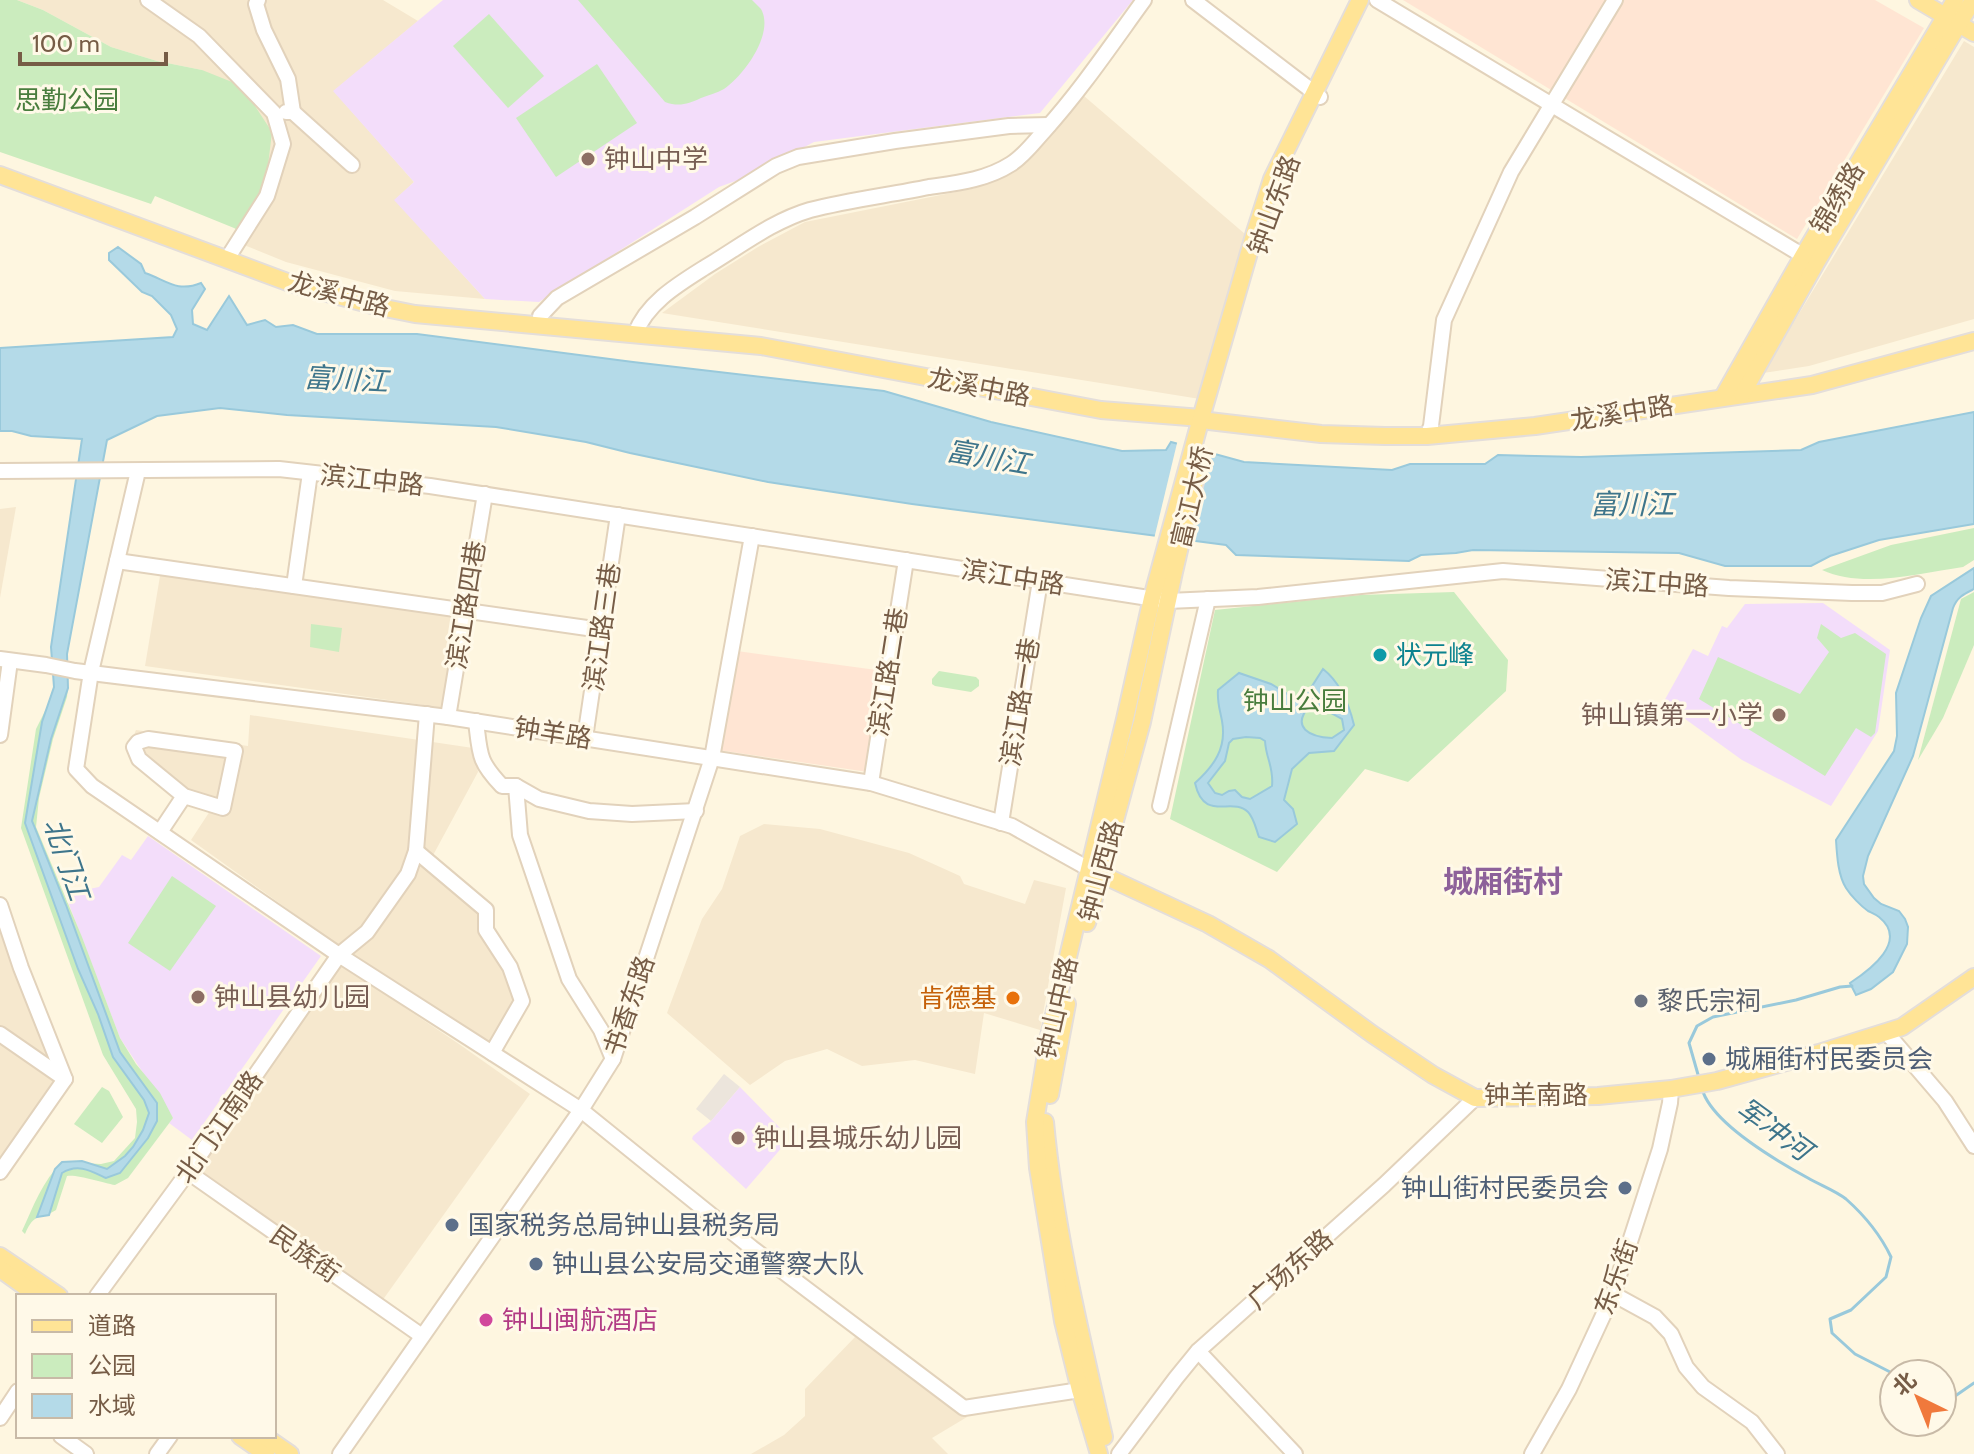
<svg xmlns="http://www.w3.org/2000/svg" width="1974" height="1454" viewBox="0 0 1974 1454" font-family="Cabin,'Noto Sans SC',sans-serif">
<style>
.residential{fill:#f6e8ce}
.commercial{fill:#ffe5d3}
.industrial{fill:#ece5dc}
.education{fill:#f3ddfa}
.green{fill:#cbecbe}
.water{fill:#b4dae8;stroke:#99c9db;stroke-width:2;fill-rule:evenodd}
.pier{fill:#fef6e0}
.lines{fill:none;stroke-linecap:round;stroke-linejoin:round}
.stream{stroke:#99c9db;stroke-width:3}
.minor-casing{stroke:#e2d2bb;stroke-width:18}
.major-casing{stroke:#e4deda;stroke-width:20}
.minor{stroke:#fff;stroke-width:14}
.major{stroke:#ffe496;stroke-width:16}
.education-dot{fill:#8d6e63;stroke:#fff9e8;stroke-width:3}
.culture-dot{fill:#0f9aa8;stroke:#fff9e8;stroke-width:3}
.food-dot{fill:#e8710a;stroke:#fff9e8;stroke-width:3}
.worship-dot{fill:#6b7280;stroke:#fff9e8;stroke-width:3}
.service-dot{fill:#5c6f8a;stroke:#fff9e8;stroke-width:3}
.hotel-dot{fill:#d1479c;stroke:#fff9e8;stroke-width:3}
.labels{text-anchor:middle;stroke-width:6;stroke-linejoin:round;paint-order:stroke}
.park-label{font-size:26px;fill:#497d3d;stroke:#fff9e8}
.education-label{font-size:26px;fill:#785e54;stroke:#fff9e8;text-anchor:start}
.street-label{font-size:26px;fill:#765c46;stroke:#fff9e8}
.culture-label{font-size:26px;fill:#0d838f;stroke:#fff9e8;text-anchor:start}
.food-label{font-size:26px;fill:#c56008;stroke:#fff9e8;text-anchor:end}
.worship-label{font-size:26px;fill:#5b616d;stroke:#fff9e8;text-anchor:start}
.service-label{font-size:26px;fill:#4e5e75;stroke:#fff9e8;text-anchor:start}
.hotel-label{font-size:26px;fill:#b23c85;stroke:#fff9e8;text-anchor:start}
.water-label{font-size:28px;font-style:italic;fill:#3e758b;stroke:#fff9e8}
.quarter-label{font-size:30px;font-weight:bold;fill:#8d619a;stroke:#fff9e8}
</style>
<rect width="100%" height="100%" fill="#fef6e0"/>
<g class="residential">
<path d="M17,0H383L418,21L334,91L414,182L395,200L485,299L395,291L286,262L244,245L202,70L157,61L111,47L43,10Z"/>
<path d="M1964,41L1974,47V319L1809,366L1763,373Z"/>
<path d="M1084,96L1245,234L1200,399L662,313L715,274L758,247L805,222L976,188L1009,174L1048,138Z"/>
<path d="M16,507L0,598V509Z"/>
<path d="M161,570L463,613L445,708L145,666Z"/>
<path d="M250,715L473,748L478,772L431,859L474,894L525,1003L498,1051L321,933L191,840L210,811L178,798L131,762L130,745L136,730L248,746Z"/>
<path d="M764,824L820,829L909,853L960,876L964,884L1025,904L1034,880L1066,888L1040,1030L984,1013L975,1074L915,1060L862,1066L827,1049L785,1061L750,1085L667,1013L702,919L722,889L740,836Z"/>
<path d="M0,918L22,948L65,1067L54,1079L0,1159Z"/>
<path d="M340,964L459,1044L530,1094L382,1301L197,1169Z"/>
<path d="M856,1336L967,1417L932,1438L948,1454H751L784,1435L805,1416V1389Z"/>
</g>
<g class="commercial">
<path d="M1403,0H1875L1924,28L1797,239Z"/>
<path d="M737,651L884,671L868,772L718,750Z"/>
</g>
<path class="industrial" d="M724,1074L740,1087L711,1121L696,1109Z"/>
<g class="education">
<path d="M443,0H1133L1040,113L814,142L749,176L719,187L539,302L485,299L394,200L414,182L333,91Z"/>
<path d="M1823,603L1890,650L1878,731L1831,806L1742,760L1663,703L1693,649L1708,656L1722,626L1727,628L1745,604Z"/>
<path d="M148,836L321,956L192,1140L169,1123L173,1118L120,1038L65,894L99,887L122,855L131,860Z"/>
<path d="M740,1087L784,1132V1145L746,1189L692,1139L693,1136L711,1121Z"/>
</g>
<g class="green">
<path d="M0,0H17L43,10L111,47L157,61L202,70L242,86L272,132L267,174L247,235L234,228L155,196L151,204L0,152Z"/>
<path d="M578,0H752C755,3 758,6 761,9C775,34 743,76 724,89C717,93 708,95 701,98C688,104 679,107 665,102Z"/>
<path d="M489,14L544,76L508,108L453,46Z"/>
<path d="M597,64L637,123L556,177L516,118Z"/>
<path d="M1974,528V560L1963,567C1920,573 1863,589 1822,570L1891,545Z"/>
<path d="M1454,592L1508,660L1506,691L1408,782L1365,769L1277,872L1170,819L1215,610L1360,595Z"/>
<path d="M1974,592V645L1943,718L1918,760L1961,599Z"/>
<path d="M311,624L342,628L339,652L310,647Z"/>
<path d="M1821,624L1841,638L1855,633L1886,654L1875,733L1871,737L1856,728L1825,776L1699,699L1718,657L1800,694L1829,652L1817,638Z"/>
<path d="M939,671L976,677L979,680V686L971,692L935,686L932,684V679Z"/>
<path d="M54,687L68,688L67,697L53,739L39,798L36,827L82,937L120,1038L136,1064L160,1093L173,1118L128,1178L115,1185C103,1183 77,1174 67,1176L56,1210C39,1221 35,1211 25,1234L22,1231C33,1207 43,1180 62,1162L101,1164L114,1161L135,1138L137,1122L136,1109L103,1055L21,828L36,729L50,701Z"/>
<path d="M172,876L216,906L170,971L128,943Z"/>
<path d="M102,1087L109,1091L123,1117L102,1143L74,1124Z"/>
</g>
<g class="water">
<path d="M118,247L141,264L145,273C166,280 177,293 201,283L205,289L192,310L193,324L207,330L229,296L247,325L265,320L276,327L293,325L317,334H417L633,362L884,391L991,422L1122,451L1166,450L1171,442L1244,462L1392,470L1410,464H1485L1498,455L1581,457L1801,450L1819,442L1974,412V524L1879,540L1830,556L1811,566H1725L1679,553L1473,550L1456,553L1421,555L1409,561L1236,555L1226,545L912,504L768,482L630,453L586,442L496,427L287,415L220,408L157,416L107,440L67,654L68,688L51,739L32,821L66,905L120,1052L157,1103V1121L148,1138L120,1173L106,1178C91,1171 78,1163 62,1173L49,1215L37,1217L55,1169L62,1162L82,1161L107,1169L125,1156L133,1147L143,1130L149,1113L144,1100L113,1057L98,1014L78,969L25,823L42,722L54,687L51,647L82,439L31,436L12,431H0V348L173,337L177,329L171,315L152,296L142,292L109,260V253Z"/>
<path d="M1974,568V589C1964,594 1957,597 1953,608L1913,756L1868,856L1863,876L1864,884L1874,898L1881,904L1899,911L1905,919L1908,927L1907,944L1893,972L1871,989L1856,995L1850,983C1870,970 1909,941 1879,917C1875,914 1872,913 1868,911C1861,906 1851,896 1846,888C1838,875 1837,856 1836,840L1894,751L1897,736L1896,693L1921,618L1931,596Z"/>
<path d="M1323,669C1341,683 1349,704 1354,725L1334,751L1309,753L1292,769L1284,800L1293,809L1297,824L1275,842L1259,837C1256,829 1254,818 1248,812C1232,796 1204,823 1195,783C1214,766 1227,748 1222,721C1220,710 1217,702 1218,690L1239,673L1271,684L1291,696L1303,700ZM1310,705C1321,706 1332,714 1342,719L1344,730L1332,738C1310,737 1290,728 1310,705ZM1246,737L1260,738L1265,741C1266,759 1274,767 1272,786L1250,799L1242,797L1235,790L1229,791L1222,795L1215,793L1208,783L1225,761L1229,743L1233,739Z"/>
</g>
<path class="pier" d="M1178,439L1212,449L1190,544L1154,539Z"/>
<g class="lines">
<g class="stream">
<path d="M1699,1078L1689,1043L1697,1026L1713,1017L1796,1000L1840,987L1852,986"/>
<path d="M1702,1089C1712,1124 1777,1161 1808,1178C1820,1185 1836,1191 1846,1199C1864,1215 1881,1236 1891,1257L1886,1277L1851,1310L1830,1319L1832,1333L1855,1354L1894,1374"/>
<path d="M1942,1398L1948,1401L1974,1383"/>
</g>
<g class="minor-casing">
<g id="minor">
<path d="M148,0L199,36L274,113L283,144L267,196L227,259"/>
<path d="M258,0L256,4L264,30L288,79L293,112"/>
<path d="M1193,0L1320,97"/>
<path d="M1377,0L1812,261"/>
<path d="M286,112H293L352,165"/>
<path d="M540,316L557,298L695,217L776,166L798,157L895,141L1009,126L1049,125"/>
<path d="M635,334C647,303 677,285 704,268C738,248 772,221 810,210C849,200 890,195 929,187C957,183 986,180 1011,164C1024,156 1034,142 1045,130C1081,90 1112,44 1144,0"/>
<path d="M1427,436L1431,426L1444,320L1511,172L1615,0"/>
<path d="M0,471L279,469L430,486L1168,601L1258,597L1503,571L1729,588L1852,593H1882L1917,584"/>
<path d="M138,471L91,672L76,769L92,786L339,955L581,1110L752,1248L964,1408L1080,1390"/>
<path d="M117,561L601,630"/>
<path d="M294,586L310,473"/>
<path d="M0,659L46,665L75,671L448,717L871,783L1012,826L1089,869"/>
<path d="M448,717L485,494"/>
<path d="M476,721C480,754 478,761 502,786H516L520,835L569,979L601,1030L613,1059"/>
<path d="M0,735L10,661"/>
<path d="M585,738L618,515"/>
<path d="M871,783L906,560"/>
<path d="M516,786L539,799L589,811L632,814L696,811"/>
<path d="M1160,806L1208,599"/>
<path d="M1001,823L1040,581"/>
<path d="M160,832L184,796L139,759L134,747L138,742L148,739L235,751L223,808L184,796"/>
<path d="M416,851L486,910V930L510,967L522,1001L492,1053"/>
<path d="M0,905L21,968L65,1079L0,1172"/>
<path d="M1886,1032L1945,1101L1974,1146"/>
<path d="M0,1034L65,1079"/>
<path d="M188,1172L422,1336"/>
<path d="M1613,1294L1655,1317L1671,1334L1686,1367L1703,1387L1752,1422L1777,1454"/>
<path d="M97,1296L188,1172L339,955L367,932L408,874L416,851L427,714"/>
<path d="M1198,1351L1295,1454"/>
<path d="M0,1418L18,1391"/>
<path d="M61,1436L86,1454"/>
<path d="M157,1454L170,1436"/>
<path d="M340,1454L581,1110L613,1059L712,758L752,536"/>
<path d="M1119,1454L1176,1378L1198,1351L1384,1185L1475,1098"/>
<path d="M1532,1454L1569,1389L1613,1294L1660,1149L1670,1103L1671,1089"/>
</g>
</g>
<g class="major-casing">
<g id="major">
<path d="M1918,0L1974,33"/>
<path d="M0,175L290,283L380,307L415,314L761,346L1101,410L1201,418L1209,421L1321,434L1385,436H1427L1535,426L1812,385L1974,341"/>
<path d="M1742,394L1816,263L1973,0"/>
<path d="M1723,397L1803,256L1955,0"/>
<path d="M1092,870L1208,924L1269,959L1372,1034L1433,1075L1475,1098L1598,1096L1671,1089L1717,1081L1819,1053L1902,1027L1974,977"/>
<path d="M1087,923L1142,722L1174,572L1200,460"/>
<path d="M1050,1095L1067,1004"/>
<path d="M1045,1122C1055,1229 1080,1332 1104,1437"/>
<path d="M0,1256L59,1296"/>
<path d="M0,1269L38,1296"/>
<path d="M240,1436L266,1454"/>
<path d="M264,1436L290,1454"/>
<path d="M1099,1454L1080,1390L1063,1321L1038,1168L1035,1122L1049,1036L1125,719L1152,598L1201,418L1255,232L1272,179L1360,0"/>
</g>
</g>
<use href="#minor" class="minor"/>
<use href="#major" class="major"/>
</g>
<g class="education-dot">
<circle cx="588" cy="159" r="8"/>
<circle cx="1779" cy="715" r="8"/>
<circle cx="198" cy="997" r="8"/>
<circle cx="738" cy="1138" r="8"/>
</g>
<circle class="culture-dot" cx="1380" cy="655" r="8"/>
<circle class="food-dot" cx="1013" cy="998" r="8"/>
<circle class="worship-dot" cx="1641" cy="1001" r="8"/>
<g class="service-dot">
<circle cx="1709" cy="1059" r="8"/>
<circle cx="1625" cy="1188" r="8"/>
<circle cx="452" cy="1225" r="8"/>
<circle cx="536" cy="1264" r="8"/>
</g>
<circle class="hotel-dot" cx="486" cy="1320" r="8"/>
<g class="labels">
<g class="park-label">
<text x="67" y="109">思勤公园</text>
<text x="1295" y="710">钟山公园</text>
</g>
<g class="education-label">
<text x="604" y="168">钟山中学</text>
<text x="1763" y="724" text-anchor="end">钟山镇第一小学</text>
<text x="214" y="1006">钟山县幼儿园</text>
<text x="754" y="1147">钟山县城乐幼儿园</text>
</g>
<g class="street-label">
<text transform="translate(1837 198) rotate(-59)" y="9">锦绣路</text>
<text transform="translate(1274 205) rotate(-70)" y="9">钟山东路</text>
<text transform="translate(339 294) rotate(15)" y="9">龙溪中路</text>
<text transform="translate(979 387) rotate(11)" y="9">龙溪中路</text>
<text transform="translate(1622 413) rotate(-9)" y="9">龙溪中路</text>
<text transform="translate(372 480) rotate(6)" y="9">滨江中路</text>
<text transform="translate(1192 497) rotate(-77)" y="9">富江大桥</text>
<text transform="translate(1013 577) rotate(9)" y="9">滨江中路</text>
<text transform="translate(1657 583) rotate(4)" y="9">滨江中路</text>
<text transform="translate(466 605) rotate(-81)" y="9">滨江路四巷</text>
<text transform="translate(602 627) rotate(-82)" y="9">滨江路三巷</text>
<text transform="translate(888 672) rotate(-81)" y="9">滨江路二巷</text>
<text transform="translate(1020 702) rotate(-81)" y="9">滨江路一巷</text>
<text transform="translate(553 733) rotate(9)" y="9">钟羊路</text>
<text transform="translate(1101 871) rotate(-75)" y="9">钟山西路</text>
<text transform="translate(629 1006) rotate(-71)" y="9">书香东路</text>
<text transform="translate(1057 1008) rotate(-77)" y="9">钟山中路</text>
<text x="1536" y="1104">钟羊南路</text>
<text transform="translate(219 1127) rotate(-55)" y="9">北门江南路</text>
<text transform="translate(305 1254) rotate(35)" y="9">民族街</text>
<text transform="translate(1290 1269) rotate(-42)" y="9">广场东路</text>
<text transform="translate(1616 1277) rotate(-70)" y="9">东乐街</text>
</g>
<g class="culture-label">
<text x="1396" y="664">状元峰</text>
</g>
<g class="food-label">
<text x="997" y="1007">肯德基</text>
</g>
<g class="worship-label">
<text x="1657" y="1010">黎氏宗祠</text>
</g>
<g class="service-label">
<text x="1725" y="1068">城厢街村民委员会</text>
<text x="1609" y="1197" text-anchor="end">钟山街村民委员会</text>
<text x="468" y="1234">国家税务总局钟山县税务局</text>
<text x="552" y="1273">钟山县公安局交通警察大队</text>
</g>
<g class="hotel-label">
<text x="502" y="1329">钟山闽航酒店</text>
</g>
<g class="water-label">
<text transform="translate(346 379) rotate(3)" y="10">富川江</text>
<text transform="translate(988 457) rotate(10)" y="10">富川江</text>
<text x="1632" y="514">富川江</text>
<text transform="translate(67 859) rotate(71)" y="10">北门江</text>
<text transform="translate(1774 1129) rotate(36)" y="10">军冲河</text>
</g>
<g class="quarter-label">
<text x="1503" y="892">城厢街村</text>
</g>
</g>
<rect x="16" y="1294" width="260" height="144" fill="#fff9e8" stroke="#c8baa7" stroke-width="2"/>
<rect x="32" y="1320" width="40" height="12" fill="#ffe496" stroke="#c8baa7" stroke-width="2"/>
<text x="88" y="1334" font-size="24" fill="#765c46">道路</text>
<rect x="32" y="1354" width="40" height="24" fill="#cbecbe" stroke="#c8baa7" stroke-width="2"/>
<text x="88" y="1374" font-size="24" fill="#765c46">公园</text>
<rect x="32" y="1394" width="40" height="24" fill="#b4dae8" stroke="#c8baa7" stroke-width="2"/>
<text x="88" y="1414" font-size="24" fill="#765c46">水域</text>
<g transform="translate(1918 1398) rotate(317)"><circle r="38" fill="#fff9e8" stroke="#c8baa7" stroke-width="2"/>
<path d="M0-6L14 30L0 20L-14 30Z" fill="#f0793c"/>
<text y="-12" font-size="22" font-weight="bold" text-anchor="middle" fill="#765c46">北</text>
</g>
<path d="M20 52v12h146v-12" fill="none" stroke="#765c46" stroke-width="4"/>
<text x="32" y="52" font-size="24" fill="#765c46" stroke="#fff9e8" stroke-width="6" paint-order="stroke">100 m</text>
</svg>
